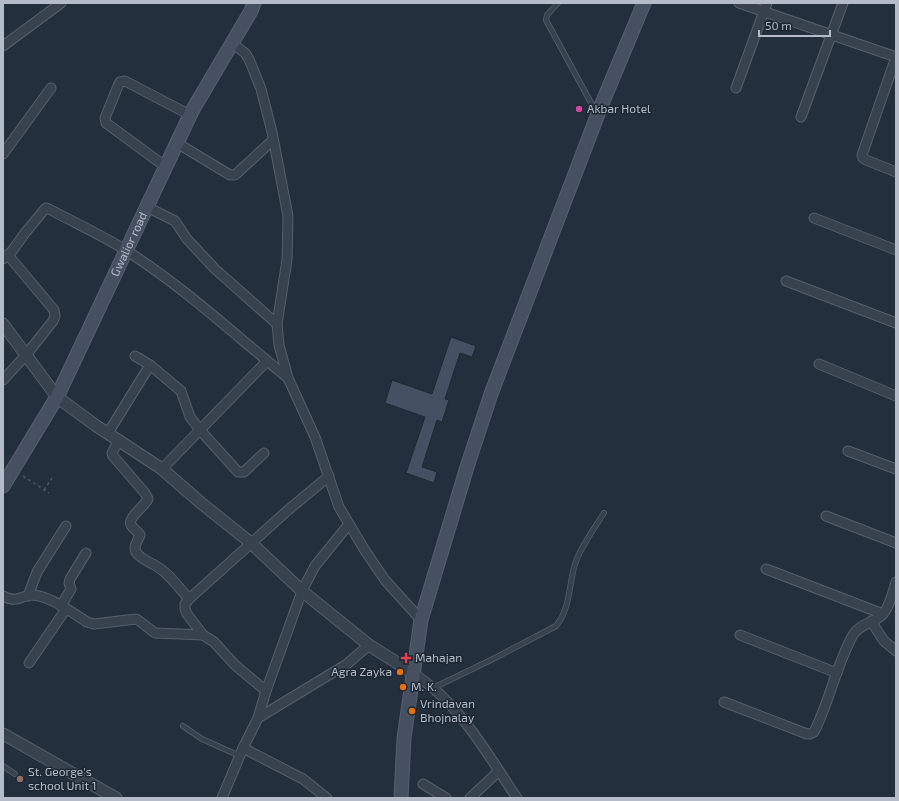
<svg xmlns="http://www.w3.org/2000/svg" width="899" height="801" viewBox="0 0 899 801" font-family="'Exo 2',sans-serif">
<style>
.building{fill:#455162;stroke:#1f2835}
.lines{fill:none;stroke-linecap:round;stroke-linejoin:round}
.service-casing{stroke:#565f6c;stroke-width:6}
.minor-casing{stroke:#565f6c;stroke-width:11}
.tertiary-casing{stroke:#565f6c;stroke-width:13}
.secondary-casing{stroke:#565f6c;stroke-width:15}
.path{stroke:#44595c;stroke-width:1.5;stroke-dasharray:3 3;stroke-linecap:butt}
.service{stroke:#38414e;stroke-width:4.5}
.minor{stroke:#38414e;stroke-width:9}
.tertiary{stroke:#38414e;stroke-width:11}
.secondary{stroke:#465061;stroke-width:13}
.hotel-dot{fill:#d1479c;stroke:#1d2633;stroke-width:1.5}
.health-dot{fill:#e0444e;stroke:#1d2633;stroke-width:1.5}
.food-dot{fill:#e8710a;stroke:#1d2633;stroke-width:1.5}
.education-dot{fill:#8d6e63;stroke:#1d2633;stroke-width:1.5}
.labels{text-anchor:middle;stroke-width:3;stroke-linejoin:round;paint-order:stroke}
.poi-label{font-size:12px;fill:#b4bcc9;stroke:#1d2633;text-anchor:start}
.street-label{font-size:12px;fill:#b4bcc9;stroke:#1d2633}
</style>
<rect width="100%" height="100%" fill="#242f3e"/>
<path class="building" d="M451,337L476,346L472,357L460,353L445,399L449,400L442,422L437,420L422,467L437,472L434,483L406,473L425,417L385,403L392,380L432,394Z"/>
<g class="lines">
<g class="service-casing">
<g id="service">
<path d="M558,3L547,15L546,20L596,112"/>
<path d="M433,688L493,659L556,626C570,610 569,584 575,564C581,546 594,529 604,513"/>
<path d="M183,726L202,739L240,756"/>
<path d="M3,766L15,774"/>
</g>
</g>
<g class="minor-casing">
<g id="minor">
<path d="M739,3L896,57"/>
<path d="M232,43L245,53L249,59L261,89L272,132L288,216L287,260L277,324L279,345L288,378L315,437L339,507L364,549L385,580L421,620"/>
<path d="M3,46L61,3"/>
<path d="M896,57L862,155L863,158L866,160L896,172"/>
<path d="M736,88L767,3"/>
<path d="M801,117L843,3"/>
<path d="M177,143L225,172L230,175H235L273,140"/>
<path d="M3,154L51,88"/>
<path d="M166,167L106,123L105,118L118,86L120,82L125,81L190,115"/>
<path d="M147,207L175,221L187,239L215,269L277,324"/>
<path d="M814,218L896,250"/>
<path d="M3,259L12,251L25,233L44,210L46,208L49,209C75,223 102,235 127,251C185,288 235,335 288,378"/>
<path d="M786,281L896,323"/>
<path d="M135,356L150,365L181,391L190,417L200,430L238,472H244L264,453"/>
<path d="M819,364L896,396"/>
<path d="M3,380L26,355L53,321L55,316L54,310L8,255"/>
<path d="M108,433L150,365"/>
<path d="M119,440L112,453L113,456L145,493L148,499C145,506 127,518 131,525C133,529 138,531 140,535C138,540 133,547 136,552C140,559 150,562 156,566C169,573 179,588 189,599"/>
<path d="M848,451L896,469"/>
<path d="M162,469L267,361"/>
<path d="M826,516L896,543"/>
<path d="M766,569L883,614"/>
<path d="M3,596C19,604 20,595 33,595C50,596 73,613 87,622L94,624L136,619L138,620L155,633L203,635"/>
<path d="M28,596L37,572L66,526"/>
<path d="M61,606L71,589L69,583L70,579L86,553"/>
<path d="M871,621L884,641L896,651"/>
<path d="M740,635L837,673"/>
<path d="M29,663L66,609"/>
<path d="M413,673C420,678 427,683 433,688C467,717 492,761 517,798"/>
<path d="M266,691L235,665L214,642L203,635L187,614L185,609V604L189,599L287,511L329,476"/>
<path d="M724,702L807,734H810L814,732C830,701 836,665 853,635C860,623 875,623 883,614C890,606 893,592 896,582"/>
<path d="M258,718L266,691L302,591L315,566L349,524"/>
<path d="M243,748L303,779L327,798"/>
<path d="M423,784L446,798"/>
<path d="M222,798L243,748L258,718L347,664L369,645"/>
<path d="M470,798L499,771"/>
</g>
</g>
<g class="tertiary-casing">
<g id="tertiary">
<path d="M3,324L57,397L95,425L162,469L201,503L251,543L302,591L369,645L413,673"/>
<path d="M3,734L116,798"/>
</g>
</g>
<g class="secondary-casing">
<g id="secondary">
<path id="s1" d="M3,486L57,397L192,111L251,11L254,3"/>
<path d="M401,798L404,738L421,620L467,467L491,394L601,106L644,3"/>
</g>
</g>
<g class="path">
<path d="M23,476L49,493"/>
<path d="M44,490L52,478"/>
</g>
<use href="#service" class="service"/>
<use href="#minor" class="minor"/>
<use href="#tertiary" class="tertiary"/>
<use href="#secondary" class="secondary"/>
</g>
<circle class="hotel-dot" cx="579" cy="109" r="4"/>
<path class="health-dot" d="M404 652h4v4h4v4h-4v4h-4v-4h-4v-4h4z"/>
<g class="food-dot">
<circle cx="400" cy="672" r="4"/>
<circle cx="403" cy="687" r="4"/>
<circle cx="412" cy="711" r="4"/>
</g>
<circle class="education-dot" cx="20" cy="779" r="4"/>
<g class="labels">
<g class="poi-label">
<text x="587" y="113">Akbar Hotel</text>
<text x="415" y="662">Mahajan</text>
<text x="392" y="676" text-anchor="end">Agra Zayka</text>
<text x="411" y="691">M. K.</text>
<text x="420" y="708">Vrindavan<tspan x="420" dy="14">Bhojnalay</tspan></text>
<text x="28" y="776">St. George's<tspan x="28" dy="14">school Unit 1</tspan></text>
</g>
<g class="street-label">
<text dy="4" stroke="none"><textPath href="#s1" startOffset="273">Gwalior road</textPath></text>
</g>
</g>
<rect width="899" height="801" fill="none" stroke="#b4bcc9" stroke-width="8"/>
<path d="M759 30v6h71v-6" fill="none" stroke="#b4bcc9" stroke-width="2"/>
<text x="765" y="30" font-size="12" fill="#b4bcc9" stroke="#1d2633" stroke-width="3" paint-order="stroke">50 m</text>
</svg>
